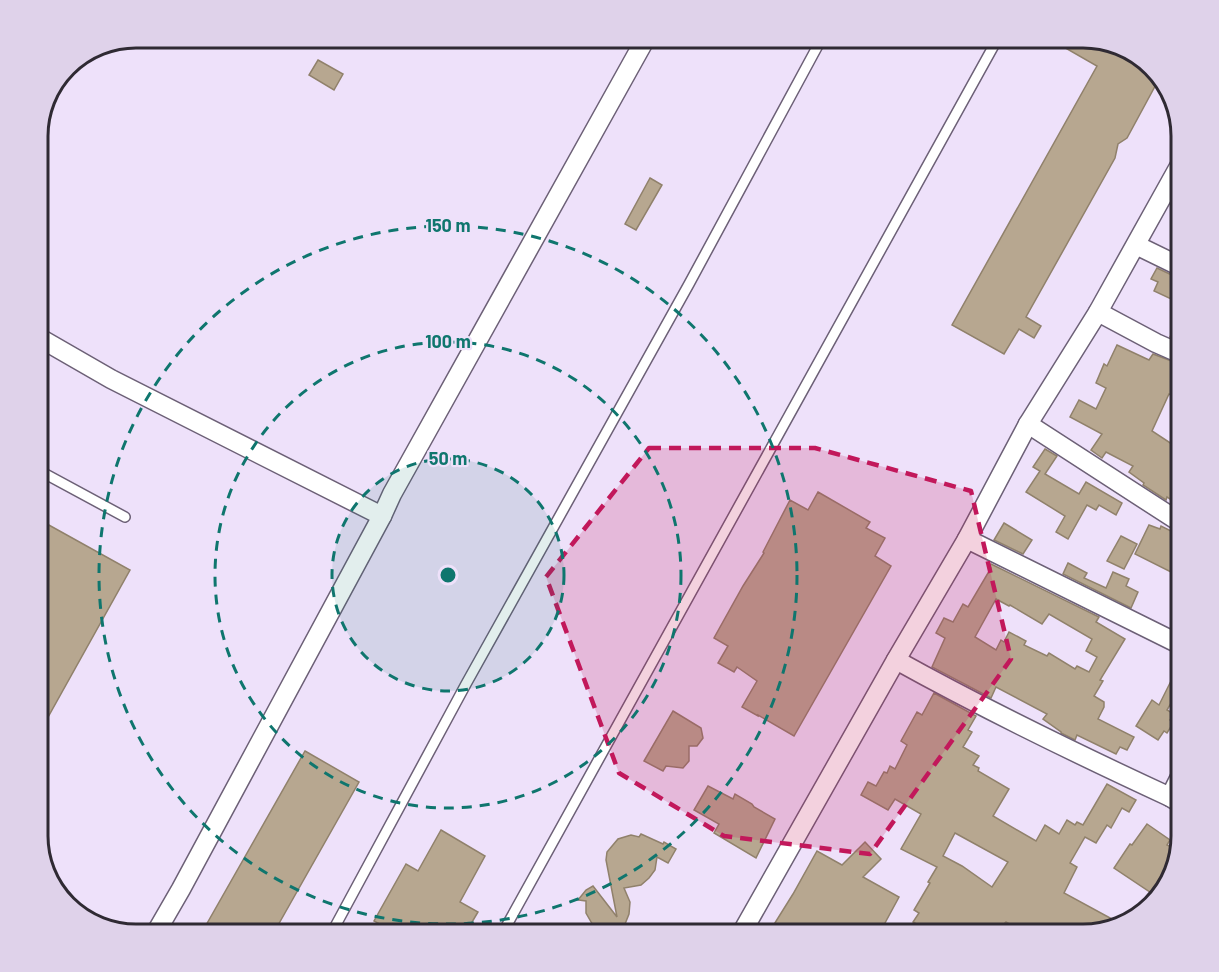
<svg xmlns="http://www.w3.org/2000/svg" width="1219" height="972" viewBox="0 0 1219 972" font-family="Barlow,sans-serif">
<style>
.building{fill:#b7a790;stroke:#90816b;stroke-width:1.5;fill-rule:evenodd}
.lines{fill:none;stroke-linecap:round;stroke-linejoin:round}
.lane-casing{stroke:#6c6076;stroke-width:12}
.street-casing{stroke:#6c6076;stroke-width:21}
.lane{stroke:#fff;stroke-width:9}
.street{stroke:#fff;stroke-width:18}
.marked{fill:#c2185b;fill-opacity:0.2;stroke:#c2185b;stroke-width:4.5;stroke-dasharray:12 8;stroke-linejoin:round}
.ring{fill:none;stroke:#0f766e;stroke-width:3;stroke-dasharray:10 8}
.rim{fill:none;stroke:#2f2a33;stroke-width:3}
.centre{fill:#0f766e;stroke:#eee1fa;stroke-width:3}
.ring-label{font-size:18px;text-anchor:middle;font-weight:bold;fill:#0f766e;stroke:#eee1fa;stroke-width:4.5;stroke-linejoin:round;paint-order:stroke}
</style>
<rect width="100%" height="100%" fill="#eee1fa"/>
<g class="building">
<path d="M1048,38H1084L1148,62L1160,77L1127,138L1118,144L1115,158L1026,317L1041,326L1034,338L1019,329L1004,354L952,325L1097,66Z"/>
<path d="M318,60L343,74L334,90L309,75Z"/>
<path d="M650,178L662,185L636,230L625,224Z"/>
<path d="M1157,268L1176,277L1182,278V304L1154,291L1158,282L1151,279Z"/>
<path d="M1182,315V342L1170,337Z"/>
<path d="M1117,345L1149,360L1153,354L1182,365V400L1169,394L1152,431L1181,450V507L1167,497L1166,500L1143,485L1144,483L1129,472L1133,466L1106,452L1102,458L1091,450L1102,434L1070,417L1079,400L1096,409L1106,388L1096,383L1104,364L1107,366Z"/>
<path d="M1045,449L1057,456L1045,474L1079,494L1086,482L1122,503L1116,515L1099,505L1096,510L1087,505L1068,539L1056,532L1065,516L1026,492L1040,471L1033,467Z"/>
<path d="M818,492L870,522L866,528L885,538L875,556L891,566L794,736L758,715V716L742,707L757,681L737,667L734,672L718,663L728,646L714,638L743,586L764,553L763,552L790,500L808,510Z"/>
<path d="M38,519L130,570L38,735Z"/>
<path d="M1004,523L1032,540L1023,554L994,540Z"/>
<path d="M1149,525L1160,529L1161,526L1181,536V577L1135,554Z"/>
<path d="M1121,536L1137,544L1124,569L1107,561Z"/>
<path d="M1068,563L1087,573L1084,578L1106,588L1113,572L1129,579L1126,586L1138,592L1131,608L1063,574Z"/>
<path d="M991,564L1099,617L1096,622L1125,639L1100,680L1103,681L1094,696L1104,702V707L1098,719L1134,737L1127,750L1120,747L1116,754L1077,735L1075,740L1061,733V732L1043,719L1047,714L996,687L991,698L932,667L945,638L936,633L944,618L953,622L963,604L968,607L991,568L989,567ZM996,599L1009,606L1010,605L1042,624L1049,614L1092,639L1086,651L1097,657L1089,672L1077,666L1075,669L1049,653L1047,656L1024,645L1026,641L1009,632L1004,642L1001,640L996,650L975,637Z"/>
<path d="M1181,661V686L1167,710L1174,714L1170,720L1174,722L1167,733L1164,731L1158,740L1136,726L1152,700L1159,705Z"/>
<path d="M934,693L976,716L968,730L972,732L963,747L979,756L973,765L979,768L978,771L1009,789L993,816L1036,841L1045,825L1059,834L1067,820L1075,825L1077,822L1083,825L1107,784L1136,800L1129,812L1122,808L1111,828L1107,825L1096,843L1085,837L1070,863L1077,867L1064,893L1123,925L1083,934H1027L1006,922L993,934H934L913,922L919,913L914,910L930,883L928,882L937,867L901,849L921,814L895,799L888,810L861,795L868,782L876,786L884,772L887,773L890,766L895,769L907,745L901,741L917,712L922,715ZM955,833L1008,862L992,887L962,866L943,856Z"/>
<path d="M673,711L701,728L703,738L697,746H689V761L683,768L666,766L663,771L644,761Z"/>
<path d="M305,751L359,782L273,934H201Z"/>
<path d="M708,786L733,799L735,794L752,804L754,807L775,819L756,858L714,833L719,824L694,810Z"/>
<path d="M1147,824L1170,840L1167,845L1177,850L1159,898L1114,868L1130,844L1132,845Z"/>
<path d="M441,830L485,856L460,902L478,912L465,934H454L444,929L441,934H398L374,921L406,864L418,871Z"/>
<path d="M641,834L663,844L664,842L676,849L668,863L657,857L655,870L649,878L641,885L624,888L630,902L629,914L621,934L619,929L610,933L598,934L586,913V901L578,900L586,890L593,886L617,917L606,860L607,852L618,839L631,835L639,837Z"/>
<path d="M865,842L881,859L863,877L899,897L879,934H768L793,894L817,851L842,865Z"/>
</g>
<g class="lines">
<g class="lane-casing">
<g id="lane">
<path d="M38,470L125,517"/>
<path d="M331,934L466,684L689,284L822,38"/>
<path d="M502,934L998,38"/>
</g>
</g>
<g class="street-casing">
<g id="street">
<path d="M1136,245L1181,267"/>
<path d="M1098,312L1156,343L1181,354"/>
<path d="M38,337L111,379L382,516"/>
<path d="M1028,424L1181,523"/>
<path d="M967,539L1181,645"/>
<path d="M896,660C986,710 1077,754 1170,797L1181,804"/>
<path d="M1170,797L1181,775"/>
<path d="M155,934L181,889L382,516L392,494L646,38"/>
<path d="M741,934L896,660L967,539L1028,424L1098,312L1181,163"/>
</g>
</g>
<use href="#lane" class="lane"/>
<use href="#street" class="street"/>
</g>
<path class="marked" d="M649,448H815L971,491L1011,659L870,854L724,836L619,773L546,577Z"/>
<circle cx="448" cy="575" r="116" fill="#0f766e" fill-opacity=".12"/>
<g class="ring">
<circle cx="448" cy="575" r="116"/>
<circle cx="448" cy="575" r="233"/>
<circle cx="448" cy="575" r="349"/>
</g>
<path d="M0 0H1219V972H0ZM136 48H1083A88 88 0 0 1 1171 136V836A88 88 0 0 1 1083 924H136A88 88 0 0 1 48 836V136A88 88 0 0 1 136 48Z" fill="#dfd2ea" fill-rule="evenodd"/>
<path class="rim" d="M136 48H1083A88 88 0 0 1 1171 136V836A88 88 0 0 1 1083 924H136A88 88 0 0 1 48 836V136A88 88 0 0 1 136 48Z"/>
<circle cx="448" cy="575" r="9" class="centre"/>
<g class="ring-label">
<text x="448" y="232">150 m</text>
<text x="448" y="348">100 m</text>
<text x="448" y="465">50 m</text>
</g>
</svg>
